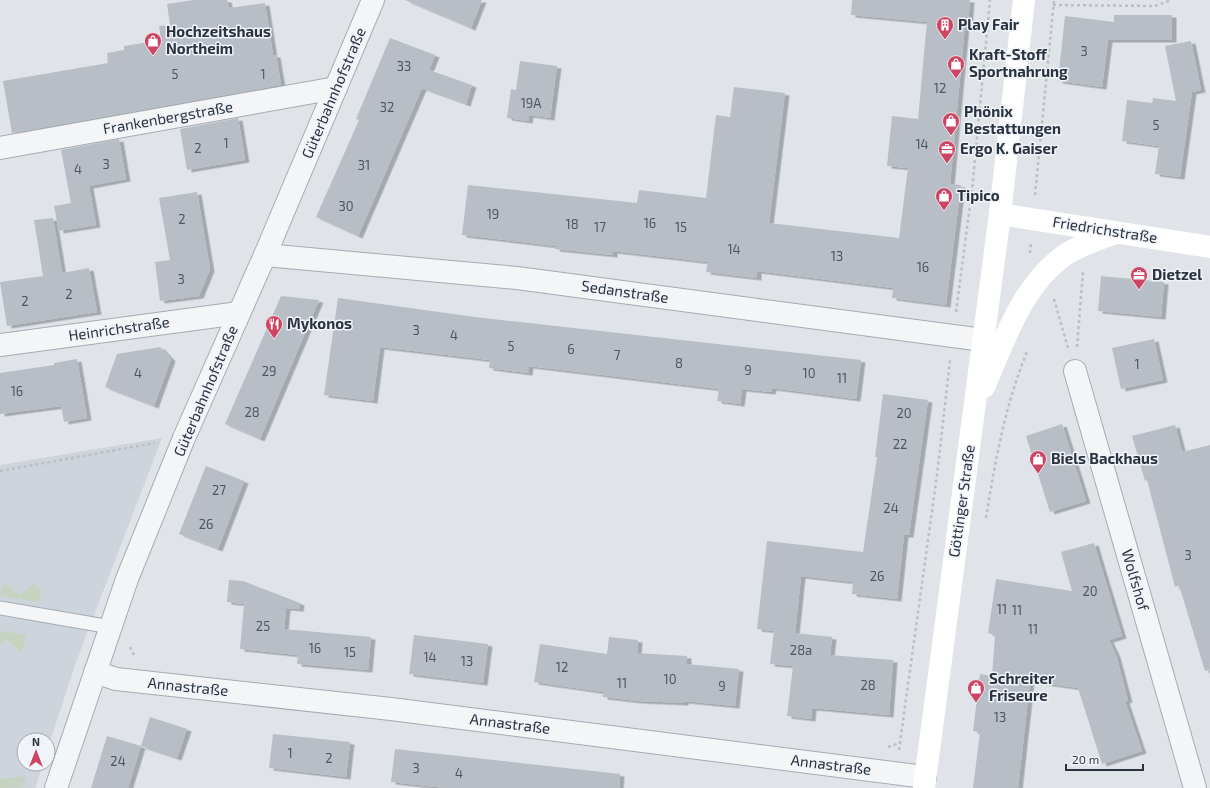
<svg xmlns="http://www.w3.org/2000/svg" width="1210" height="788" viewBox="0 0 1210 788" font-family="'Exo 2',sans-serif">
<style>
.built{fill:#ced4db}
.green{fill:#c7d3c1}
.building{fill:#b7bec6;filter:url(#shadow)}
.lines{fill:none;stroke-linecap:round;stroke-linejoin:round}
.lane-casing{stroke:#a5abb3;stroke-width:15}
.street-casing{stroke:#a5abb3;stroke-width:24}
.path{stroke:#babfc4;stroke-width:2.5;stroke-dasharray:3 3;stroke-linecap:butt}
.lane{stroke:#f3f5f7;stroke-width:13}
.street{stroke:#f3f5f7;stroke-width:22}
.secondary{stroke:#fff;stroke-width:22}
.labels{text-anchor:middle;stroke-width:3;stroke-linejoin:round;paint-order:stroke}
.number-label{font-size:13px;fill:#4c5662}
.poi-label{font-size:15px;font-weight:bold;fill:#293341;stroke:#f0f3f7;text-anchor:start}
.street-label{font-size:15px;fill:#293341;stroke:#f0f3f7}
</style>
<defs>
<filter id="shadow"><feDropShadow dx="4.5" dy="2.5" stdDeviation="0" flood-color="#0004"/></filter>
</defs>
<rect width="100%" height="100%" fill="#e0e4e9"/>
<path class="built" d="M162,438L76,662L48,747V740H24V764H43L35,788H0V465Z"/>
<g class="green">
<path d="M3,583L20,595L34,584L42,591L38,602L0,596Z"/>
<path d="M0,631L27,635L21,653L6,639L0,645Z"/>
<path d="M26,776L22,787L0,788V779Z"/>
</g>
<g class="building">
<path d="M193,0H227L229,8L265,3L273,55H276L281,85L12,133L3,81L108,63L107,53L124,50V46L161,40L159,26L170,25L167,4Z"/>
<path d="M405,0H482L471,28Z"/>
<path d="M852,0H970L968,26L965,25L950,184L961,185L946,305L892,298L893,288L757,271V278L706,272L708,262L613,251V255L555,249L556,246L462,235L468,185L637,203L639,190L706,198L716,115L730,117L734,87L785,93L769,223L899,238L908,168L887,166L892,116L918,119L927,22L851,15Z"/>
<path d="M1114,15H1172V40H1108L1102,87L1058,81L1065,16L1114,22Z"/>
<path d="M390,38L435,55L429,70L472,85L466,104L422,88L358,236L316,217L359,120L356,119Z"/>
<path d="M1191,41L1201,90L1192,92L1180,177L1155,174L1159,146L1122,141L1127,100L1152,103L1153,98L1176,101L1165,46Z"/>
<path d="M520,61L557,66L550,118L529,115L528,121L507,118L511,89L516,90Z"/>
<path d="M238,118L245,160L187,170L180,129Z"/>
<path d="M119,139L126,179L89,186L96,225L59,231L54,206L71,203L61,150Z"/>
<path d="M197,192L210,269L199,296L160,301L155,262L170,260L159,198Z"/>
<path d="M53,218L62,273L89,268L97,312L7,326L0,282L43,276L34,220Z"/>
<path d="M1101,276L1164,282L1161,317L1098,311Z"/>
<path d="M281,296L319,300L260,439L225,424Z"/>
<path d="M338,298L475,317L861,360L856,399L772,388L771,392L742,389L740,404L717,401L719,389L529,366L528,373L489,368L490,360L380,347L373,401L324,395Z"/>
<path d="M1154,339L1163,380L1121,389L1112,348Z"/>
<path d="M160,347L171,359L154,406L105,387L117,354Z"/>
<path d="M77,359L87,418L64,422L61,406L0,414V373L54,365V363Z"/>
<path d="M883,394L928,400L909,535H904L897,599L852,594L853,582L801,576L795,633L832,637L830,655L893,660L889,715L812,708L811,719L787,716L793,666L770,664L774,631L757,629L767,541L863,552L877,457H875Z"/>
<path d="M1062,424L1086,501L1050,512L1026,436Z"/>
<path d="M1175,425L1182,452L1210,445V670L1205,671L1179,585L1175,587L1147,480L1145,481L1132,436Z"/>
<path d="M206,466L244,481L218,549L179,534Z"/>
<path d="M1094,543L1122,636L1109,640L1116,655L1128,700L1125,701L1142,751L1102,764L1078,688L1030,681L1018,788H973L980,732L973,731L980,674L992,676L995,635L988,633L996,579L1072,591L1061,552Z"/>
<path d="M229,580L243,581L300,603L299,609L286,608L284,629L371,637L368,670L297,664L298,655L240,649L244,604L227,602Z"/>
<path d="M414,635L488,644L483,683L409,674Z"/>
<path d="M609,637L638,640L637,653L687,656V664L739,669L735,706L684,701V703L638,701L603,697V692L534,682L540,644L607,654Z"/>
<path d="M150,717L187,729L177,758L141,746Z"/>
<path d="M273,734L350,742L346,777L269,768Z"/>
<path d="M107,736L141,746L128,788H91Z"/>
<path d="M395,749L620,774L619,788H447L391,782Z"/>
</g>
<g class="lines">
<g class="lane-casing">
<path id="lane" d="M0,608L111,627"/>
</g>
<g class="street-casing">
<g id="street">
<path d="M0,148L336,88"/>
<path d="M265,255L517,278L983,340"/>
<path d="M0,345L239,313"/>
<path d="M1075,371L1195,788"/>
<path d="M95,672L116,679L391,709L925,777"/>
<path d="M56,788L127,579L184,438L265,255L373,0"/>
</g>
</g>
<g class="path">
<path d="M1053,5L1155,6L1171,0"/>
<path d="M1035,195L1054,0"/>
<path d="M1030,253L1031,242"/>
<path d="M1054,299L1068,348"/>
<path d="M956,312L972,190L990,0"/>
<path d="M1077,347L1083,272"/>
<path d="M0,471L155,443"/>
<path d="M986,518C995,462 1005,405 1027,352"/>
<path d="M130,647L135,657"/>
<path d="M888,747L900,743"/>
<path d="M899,750L937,475L950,360"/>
</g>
<use href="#lane" class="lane"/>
<use href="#street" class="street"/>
<g class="secondary">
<path d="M1000,214L1210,247"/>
<path d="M984,387C1004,341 1022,285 1065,255C1080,245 1099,239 1116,233"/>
<path d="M924,788L1000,214L1024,0"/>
</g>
</g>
<defs>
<g id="building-pin" transform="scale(0.9)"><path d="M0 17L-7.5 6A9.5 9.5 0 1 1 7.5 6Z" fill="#cf4462" stroke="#f0f3f7"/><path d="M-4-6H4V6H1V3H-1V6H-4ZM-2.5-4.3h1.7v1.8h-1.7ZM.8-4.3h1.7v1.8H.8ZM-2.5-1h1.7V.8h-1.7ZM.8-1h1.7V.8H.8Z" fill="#fff"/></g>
<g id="shop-pin" transform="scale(0.9)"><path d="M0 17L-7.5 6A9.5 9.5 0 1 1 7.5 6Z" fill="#cf4462" stroke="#f0f3f7"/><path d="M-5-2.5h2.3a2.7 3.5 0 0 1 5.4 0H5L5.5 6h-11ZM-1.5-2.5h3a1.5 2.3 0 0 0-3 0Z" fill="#fff"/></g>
<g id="office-pin" transform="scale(0.9)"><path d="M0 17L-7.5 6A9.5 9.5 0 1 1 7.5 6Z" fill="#cf4462" stroke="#f0f3f7"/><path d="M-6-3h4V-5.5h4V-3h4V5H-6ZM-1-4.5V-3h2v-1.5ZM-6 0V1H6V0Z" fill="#fff"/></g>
<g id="restaurant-pin" transform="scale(0.9)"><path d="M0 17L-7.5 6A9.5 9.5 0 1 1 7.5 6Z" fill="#cf4462" stroke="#f0f3f7"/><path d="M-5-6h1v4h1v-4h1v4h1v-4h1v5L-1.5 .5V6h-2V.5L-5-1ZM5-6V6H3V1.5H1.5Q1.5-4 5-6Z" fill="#fff"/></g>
</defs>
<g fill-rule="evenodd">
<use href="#building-pin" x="945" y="25"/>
<use href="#shop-pin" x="153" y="41"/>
<use href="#shop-pin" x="956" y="64"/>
<use href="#shop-pin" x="951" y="121"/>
<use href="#office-pin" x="947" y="149"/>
<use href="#shop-pin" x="944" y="196"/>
<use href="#office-pin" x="1139" y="275"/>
<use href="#restaurant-pin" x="274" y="324"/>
<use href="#shop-pin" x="1038" y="459"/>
<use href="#shop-pin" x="976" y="688"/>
</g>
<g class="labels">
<g class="number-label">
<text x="1084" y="56">3</text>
<text x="404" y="71">33</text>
<text x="175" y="79">5</text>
<text x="263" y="79">1</text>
<text x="940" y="93">12</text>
<text x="531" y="108">19A</text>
<text x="387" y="112">32</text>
<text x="1156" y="130">5</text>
<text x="226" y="148">1</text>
<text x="922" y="149">14</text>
<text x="198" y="153">2</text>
<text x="106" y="169">3</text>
<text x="364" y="170">31</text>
<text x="78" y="174">4</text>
<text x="346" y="211">30</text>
<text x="493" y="219">19</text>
<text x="182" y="224">2</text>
<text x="650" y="228">16</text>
<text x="572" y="229">18</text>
<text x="600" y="232">17</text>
<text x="681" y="232">15</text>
<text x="734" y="254">14</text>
<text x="837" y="261">13</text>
<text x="923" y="272">16</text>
<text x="181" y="284">3</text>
<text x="69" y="299">2</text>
<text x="25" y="306">2</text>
<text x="416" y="335">3</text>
<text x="454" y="340">4</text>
<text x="511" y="351">5</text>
<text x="571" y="354">6</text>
<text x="617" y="360">7</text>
<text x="679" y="368">8</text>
<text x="1137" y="369">1</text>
<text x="748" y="375">9</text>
<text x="269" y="376">29</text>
<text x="138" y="378">4</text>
<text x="809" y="378">10</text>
<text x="842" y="383">11</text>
<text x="17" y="396">16</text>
<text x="252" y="417">28</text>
<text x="904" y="418">20</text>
<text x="900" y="449">22</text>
<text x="219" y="495">27</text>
<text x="891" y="513">24</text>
<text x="206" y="529">26</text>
<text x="1188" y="560">3</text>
<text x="877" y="581">26</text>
<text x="1090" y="596">20</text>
<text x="1002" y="614">11</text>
<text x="1017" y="615">11</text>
<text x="263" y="631">25</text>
<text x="1033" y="634">11</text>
<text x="315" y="653">16</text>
<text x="801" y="655">28a</text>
<text x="350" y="657">15</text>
<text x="430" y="662">14</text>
<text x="467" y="666">13</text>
<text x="562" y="672">12</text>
<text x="670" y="684">10</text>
<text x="622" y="688">11</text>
<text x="868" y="690">28</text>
<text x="722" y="691">9</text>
<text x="1000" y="722">13</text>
<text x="290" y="758">1</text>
<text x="329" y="763">2</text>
<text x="118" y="766">24</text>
<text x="416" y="773">3</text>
<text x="459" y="778">4</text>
</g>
<g class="poi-label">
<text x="958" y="30">Play Fair</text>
<text x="166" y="37">Hochzeitshaus<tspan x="166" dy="17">Northeim</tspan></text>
<text x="969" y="60">Kraft-Stoff<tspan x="969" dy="17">Sportnahrung</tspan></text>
<text x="964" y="117">Phönix<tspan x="964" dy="17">Bestattungen</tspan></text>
<text x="960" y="154">Ergo K. Gaiser</text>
<text x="957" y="201">Tipico</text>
<text x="1152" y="280">Dietzel</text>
<text x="287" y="329">Mykonos</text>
<text x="1051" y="464">Biels Backhaus</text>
<text x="989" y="684">Schreiter<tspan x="989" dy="17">Friseure</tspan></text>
</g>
<g class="street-label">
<text transform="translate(334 93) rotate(-67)" y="5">Güterbahnhofstraße</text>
<text transform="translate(168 118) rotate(-10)" y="5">Frankenbergstraße</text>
<text transform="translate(1105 230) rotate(9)" y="5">Friedrichstraße</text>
<text transform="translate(625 292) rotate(8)" y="5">Sedanstraße</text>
<text transform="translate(119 329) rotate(-8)" y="5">Heinrichstraße</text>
<text transform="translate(206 391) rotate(-67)" y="5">Güterbahnhofstraße</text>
<text transform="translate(962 501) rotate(-82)" y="5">Göttinger Straße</text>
<text transform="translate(1135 580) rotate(74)" y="5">Wolfshof</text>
<text transform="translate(188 687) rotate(6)" y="5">Annastraße</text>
<text transform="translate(510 724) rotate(7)" y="5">Annastraße</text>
<text transform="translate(831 765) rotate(7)" y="5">Annastraße</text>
</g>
</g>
<g transform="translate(36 752)"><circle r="19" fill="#f0f3f7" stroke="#a0a6ae"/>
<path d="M0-3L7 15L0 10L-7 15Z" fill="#cf4462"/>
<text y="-6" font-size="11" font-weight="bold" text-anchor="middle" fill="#293341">N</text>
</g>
<path d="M1066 764v6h77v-6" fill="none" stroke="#293341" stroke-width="2"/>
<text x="1072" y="764" font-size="12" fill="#293341" stroke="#f0f3f7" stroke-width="3" paint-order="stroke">20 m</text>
</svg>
